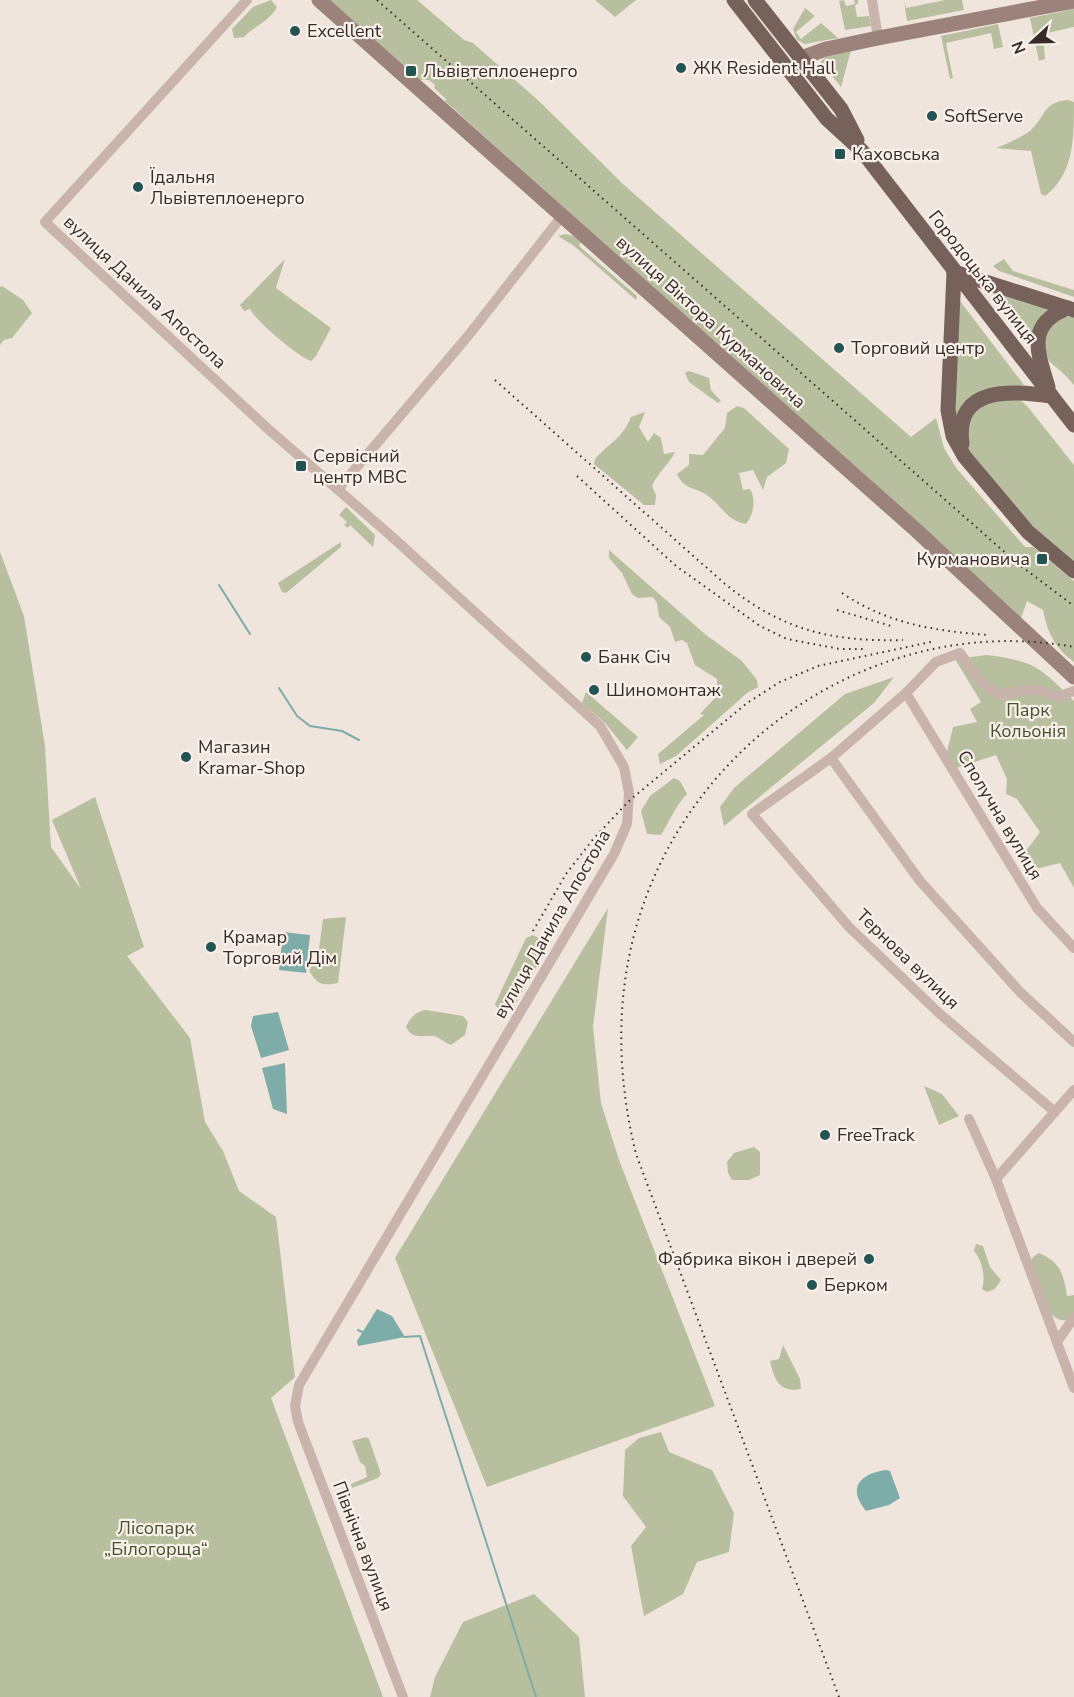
<svg xmlns="http://www.w3.org/2000/svg" width="1074" height="1697" viewBox="0 0 1074 1697" font-family="'Nunito Sans',sans-serif">
<style>
.green{fill:#b7bf9e}
.water{fill:#7eaca8}
.lines{fill:none;stroke-linecap:round;stroke-linejoin:round}
.stream{stroke:#7eaca8;stroke-width:2}
.street{stroke:#c8b4aa;stroke-width:10}
.secondary{stroke:#9b837b;stroke-width:15}
.primary{stroke:#76615b;stroke-width:15}
.rail{stroke:#362b29;stroke-width:2;stroke-dasharray:1.5 4.5;stroke-linecap:butt}
.poi-dot{fill:#215452;stroke:#f8f0e9;stroke-width:2}
.labels{text-anchor:middle;stroke-width:4.5;stroke-linejoin:round;paint-order:stroke}
.poi-label{font-size:18px;fill:#362b29;stroke:#f8f0e9;text-anchor:start}
.street-label{font-size:18px;fill:#362b29;stroke:#f8f0e9}
.park-label{font-size:18px;fill:#49522e;stroke:#f8f0e9}
</style>
<rect width="100%" height="100%" fill="#f0e5dd"/>
<g class="green">
<path d="M271,0L277,7C269,22 255,25 244,37L234,38L232,29L253,7Z"/>
<path d="M330,0H417L464,40L473,43L540,102L624,185L911,437L936,418L944,448L957,469L1025,547H1033L1074,581V662C1055,648 1047,632 1043,610L1027,601L1021,618L445,101L446,99L434,88L435,85L429,80H421Z"/>
<path d="M595,0H636L615,17Z"/>
<path d="M844,0L846,6L855,4L854,0H858V4L855,5L857,17L869,16L871,26L845,30L839,1Z"/>
<path d="M904,0L906,8L945,0H962L964,10L907,21Z"/>
<path d="M805,8L815,16L796,32L801,39L821,23L838,38L805,44L797,40L793,29Z"/>
<path d="M1074,9V27L1043,34L1045,59L1039,61L1030,18Z"/>
<path d="M998,24L1003,47L994,49L991,33L946,43L953,78L950,79L941,36Z"/>
<path d="M851,50L841,87L825,67L821,69V61L827,56Z"/>
<path d="M1068,100L1074,102C1074,139 1074,174 1045,196L1041,194L1031,151L996,148C1007,144 1020,138 1030,131C1046,117 1042,102 1068,100Z"/>
<path d="M565,234L573,236L581,242L579,246L637,296L636,300L574,246L558,236Z"/>
<path d="M285,259L276,288L331,328L316,356L311,361C298,357 255,320 250,309L244,311L240,305Z"/>
<path d="M1004,259L1013,271L1074,290V297L999,271L993,266Z"/>
<path d="M2,286L23,300L32,313L12,338L4,340L0,345V287Z"/>
<path d="M988,287L1053,310L1032,344Z"/>
<path d="M960,301L1024,385L1012,387L957,422L952,402Z"/>
<path d="M1063,317H1074V385C1051,356 1043,371 1045,328Z"/>
<path d="M689,371L709,378L711,390L721,401L718,403L689,382L685,373Z"/>
<path d="M1019,399L1028,407L1074,465V563L1047,544L966,447L969,417L982,403Z"/>
<path d="M737,406L744,408L789,449L786,463L767,477L763,490L753,470L739,473L743,490L750,489C756,499 754,515 746,524C727,521 722,506 708,496C695,486 685,491 677,474L689,465V454L703,455L725,428L727,413Z"/>
<path d="M645,412L639,427L648,442L654,433L661,438L664,454L675,452C668,466 657,473 652,486L656,495L655,505H644L594,464L595,459C610,442 622,439 631,417Z"/>
<path d="M346,507L375,535L373,547L350,525L348,528L344,525L347,522L339,515Z"/>
<path d="M341,542V547L286,593L282,592L278,583Z"/>
<path d="M609,550L706,635L742,661L757,680L758,687L747,693L676,756L660,764L658,754L704,715L700,714L717,696V679L695,665L687,643L682,640L675,642L670,627L659,617L657,603L653,597L638,598L632,594L622,573L609,558Z"/>
<path d="M0,552L24,616L45,746L51,847L81,889L52,820L95,797L144,947L127,956L190,1038L205,1122L223,1151L239,1191L276,1217L295,1377L271,1398L383,1697H0Z"/>
<path d="M987,655C1035,661 1040,667 1074,701V888L1060,863L1040,868L1025,866L1017,858L1029,847L1040,832L1017,799L1006,794L1007,779L996,755L956,768L947,752L953,727L977,722L970,709L981,702L955,659Z"/>
<path d="M894,677L874,703L724,826L720,807L734,788L845,694Z"/>
<path d="M586,692L638,737L627,750L605,723L582,703Z"/>
<path d="M674,778L680,781L687,794C676,805 669,822 661,835L647,834L641,811L650,796Z"/>
<path d="M608,908L593,1027L601,1103L619,1160L715,1406L487,1487L395,1258Z"/>
<path d="M346,917L338,983C323,986 317,985 309,970L318,956L323,919Z"/>
<path d="M533,935L540,939L545,952L513,1008L506,1011L499,1010L495,1004L526,938Z"/>
<path d="M426,1010L463,1016L468,1022L465,1035L451,1045C445,1043 439,1037 433,1036C421,1035 413,1040 406,1027C410,1018 416,1011 426,1010Z"/>
<path d="M924,1086L942,1094L959,1116L939,1125Z"/>
<path d="M754,1147L760,1152V1175L749,1180H732L728,1173L727,1162L734,1153Z"/>
<path d="M976,1244L983,1246L990,1267L1001,1280L995,1289L987,1292L982,1289C986,1277 982,1260 974,1251Z"/>
<path d="M1039,1253C1061,1262 1064,1276 1067,1296L1074,1295V1316C1049,1336 1036,1281 1030,1264L1033,1257Z"/>
<path d="M783,1345L800,1379L801,1389C779,1393 774,1379 770,1361L779,1359Z"/>
<path d="M661,1432L669,1452L712,1470L734,1513L729,1552L697,1562L683,1594L644,1616L631,1546L646,1527L623,1496L625,1450L639,1438Z"/>
<path d="M366,1437L369,1439L381,1474L378,1478L352,1488L351,1484L367,1477L365,1466L360,1462L352,1441Z"/>
<path d="M534,1594L579,1637L585,1697H430L435,1677L463,1622Z"/>
</g>
<g class="water">
<path d="M283,932L310,935L306,973L279,970Z"/>
<path d="M278,1012L289,1050L261,1058L251,1026L253,1016Z"/>
<path d="M285,1063L287,1114L273,1109L262,1068Z"/>
<path d="M377,1309L392,1316L405,1337L358,1346L357,1341Z"/>
<path d="M886,1470L890,1471L900,1498L889,1505L866,1511C847,1488 859,1474 886,1470Z"/>
</g>
<g class="lines">
<g class="stream">
<path d="M219,585L250,634"/>
<path d="M279,688L297,716L310,726L342,731L359,740"/>
<path d="M358,1330L366,1334"/>
<path d="M404,1337L420,1336L536,1697"/>
</g>
<g class="street">
<path d="M247,0L45,222L267,428L390,535L600,726L624,767L629,793L627,824L614,854L299,1385L295,1406L298,1422L403,1697"/>
<path d="M872,0L878,38"/>
<path d="M338,489L468,336L562,216"/>
<path d="M906,693L1037,908L1074,948"/>
<path d="M831,758L920,881L1020,992L1074,1042"/>
<path d="M1055,1112L940,1014L849,927L752,814L831,758L906,693L936,662L960,653L979,680L998,695L1034,689L1058,697L1074,691"/>
<path d="M969,1119L996,1179L1074,1388"/>
<path d="M996,1179L1074,1090"/>
<path d="M1057,1342L1074,1317"/>
</g>
<g class="secondary">
<path d="M319,0L917,531L1074,677"/>
<path d="M801,58L826,49L878,38L1074,1"/>
</g>
<g class="primary">
<path d="M734,0L827,119L862,151L1074,425"/>
<path d="M755,0L841,109L857,140"/>
<path d="M954,272L948,410L953,436L964,456L1028,532L1074,571"/>
<path d="M954,272L1074,310"/>
<path d="M1048,387C1038,353 1025,324 1068,308"/>
<path d="M962,444C954,385 1012,391 1051,396"/>
</g>
<g class="rail">
<path d="M377,0L1017,563L1074,606"/>
<path d="M495,380L725,584C782,630 831,642 903,640"/>
<path d="M577,476L676,566L760,626L787,639L840,649H863"/>
<path d="M842,593C888,624 935,631 989,635"/>
<path d="M837,610L891,626"/>
<path d="M533,931L566,874L594,838L630,800L747,703L780,682L818,666L931,642"/>
<path d="M839,1697L636,1154C617,1077 615,997 638,921C693,736 883,612 1074,647"/>
</g>
</g>
<g class="poi-dot">
<circle cx="295" cy="31" r="6"/>
<circle cx="681" cy="68" r="6"/>
<rect x="405" y="65" width="12" height="12" rx="3"/>
<circle cx="932" cy="116" r="6"/>
<rect x="834" y="148" width="12" height="12" rx="3"/>
<circle cx="138" cy="187" r="6"/>
<circle cx="839" cy="348" r="6"/>
<rect x="295" y="460" width="12" height="12" rx="3"/>
<rect x="1036" y="553" width="12" height="12" rx="3"/>
<circle cx="586" cy="657" r="6"/>
<circle cx="594" cy="690" r="6"/>
<circle cx="186" cy="757" r="6"/>
<circle cx="211" cy="947" r="6"/>
<circle cx="825" cy="1135" r="6"/>
<circle cx="869" cy="1259" r="6"/>
<circle cx="812" cy="1285" r="6"/>
</g>
<g class="labels">
<g class="poi-label">
<text x="307" y="37">Excellent</text>
<text x="693" y="74">ЖК Resident Hall</text>
<text x="423" y="77">Львівтеплоенерго</text>
<text x="944" y="122">SoftServe</text>
<text x="852" y="160">Каховська</text>
<text x="150" y="183">Їдальня<tspan x="150" dy="21">Львівтеплоенерго</tspan></text>
<text x="851" y="354">Торговий центр</text>
<text x="313" y="462">Сервісний<tspan x="313" dy="21">центр МВС</tspan></text>
<text x="1030" y="565" text-anchor="end">Курмановича</text>
<text x="598" y="663">Банк Січ</text>
<text x="606" y="696">Шиномонтаж</text>
<text x="198" y="753">Магазин<tspan x="198" dy="21">Kramar-Shop</tspan></text>
<text x="223" y="943">Крамар<tspan x="223" dy="21">Торговий Дім</tspan></text>
<text x="837" y="1141">FreeTrack</text>
<text x="857" y="1265" text-anchor="end">Фабрика вікон і дверей</text>
<text x="824" y="1291">Берком</text>
</g>
<g class="street-label">
<text transform="translate(983 277) rotate(52)" y="6">Городоцька вулиця</text>
<text transform="translate(145 292) rotate(43)" y="6">вулиця Данила Апостола</text>
<text transform="translate(711 322) rotate(42)" y="6">вулиця Віктора Курмановича</text>
<text transform="translate(1000 815) rotate(59)" y="6">Сполучна вулиця</text>
<text transform="translate(552 924) rotate(-60)" y="6">вулиця Данила Апостола</text>
<text transform="translate(908 959) rotate(44)" y="6">Тернова вулиця</text>
<text transform="translate(363 1546) rotate(69)" y="6">Північна вулиця</text>
</g>
<g class="park-label">
<text x="1028" y="716">Парк<tspan x="1028" dy="21">Кольонія</tspan></text>
<text x="156" y="1534">Лісопарк<tspan x="156" dy="21">„Білогорща“</tspan></text>
</g>
</g>
<g transform="translate(1032 42) rotate(248)" stroke="#f8f0e9" stroke-width="4.5" paint-order="stroke">
<path d="M0-4.5L10 22L0 15L-10 22Z" fill="#362b29"/>
<text y="-9" font-size="16" font-weight="bold" text-anchor="middle" fill="#362b29">N</text>
</g>
</svg>
